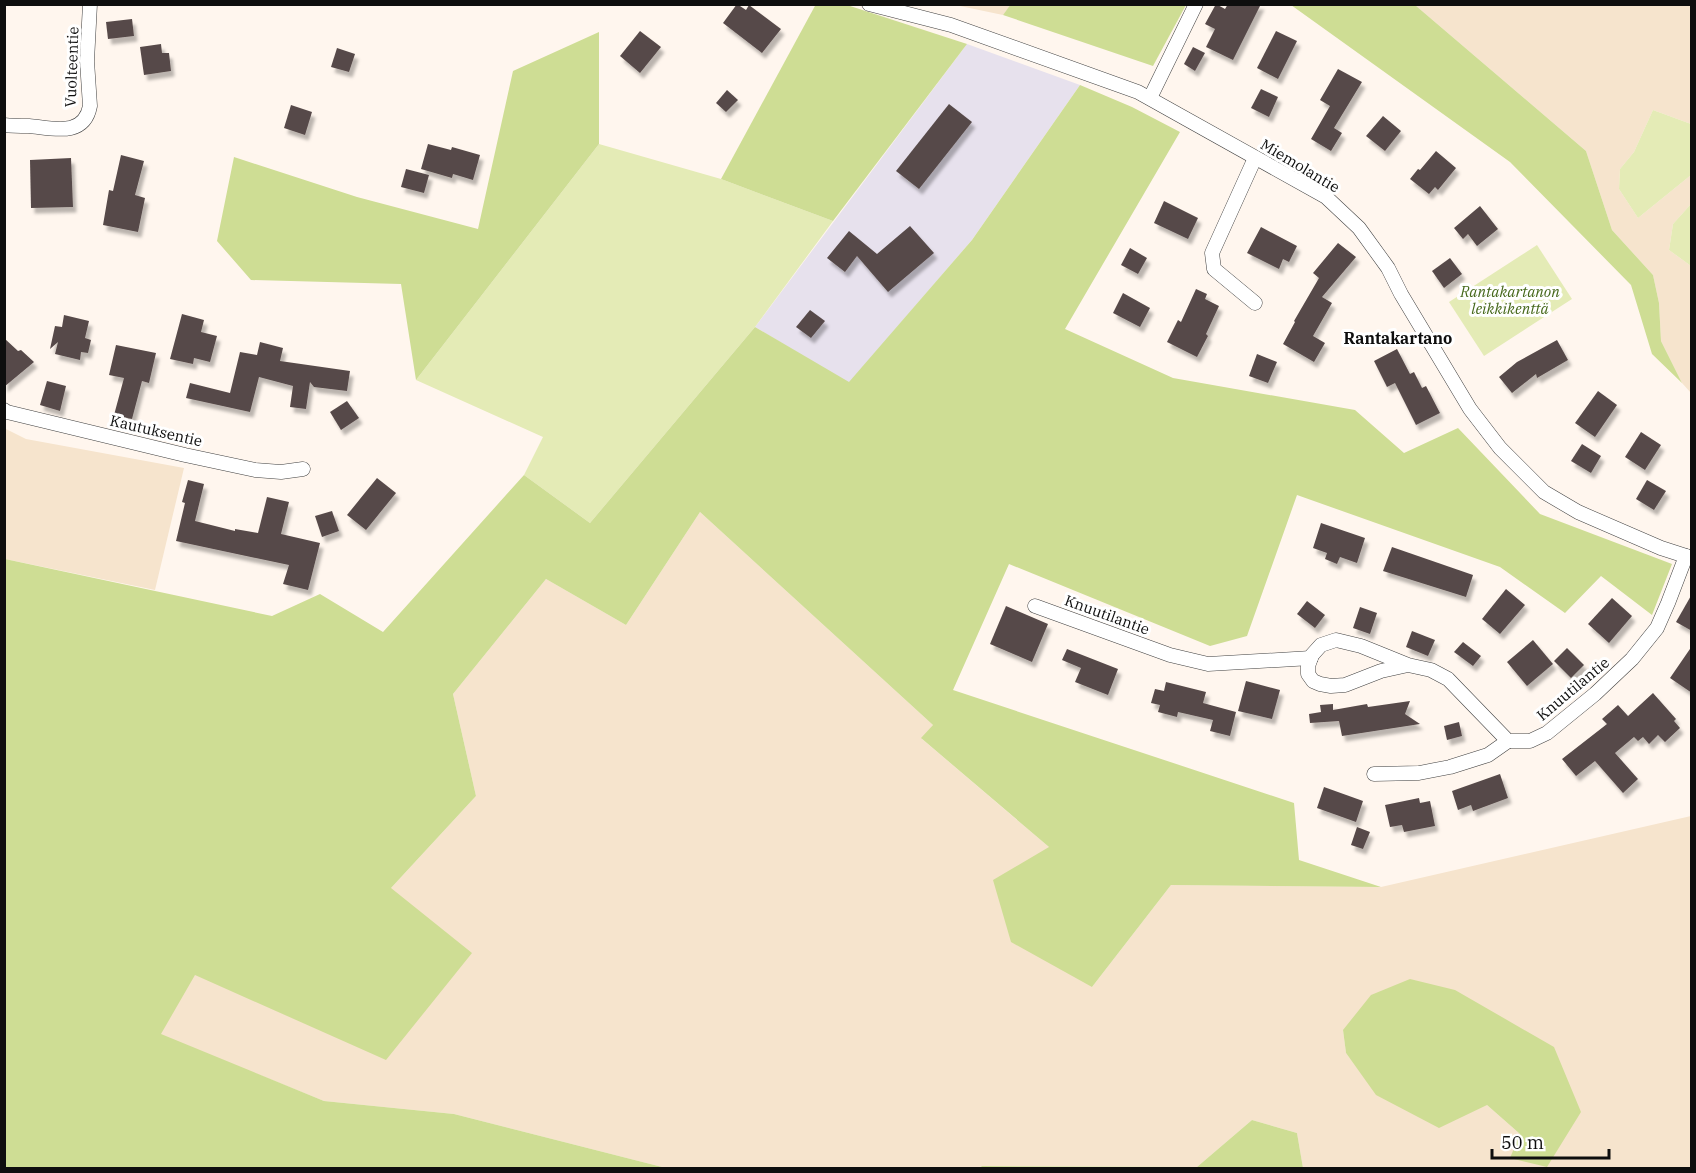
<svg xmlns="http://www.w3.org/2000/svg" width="1696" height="1173" viewBox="0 0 1696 1173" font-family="'IBM Plex Serif',serif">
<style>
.industrial{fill:#e7e1ed}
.farmland{fill:#f6e4cd;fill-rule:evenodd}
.green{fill:#e4ebb6}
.forest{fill:#cedd94}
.building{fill:#574a49;filter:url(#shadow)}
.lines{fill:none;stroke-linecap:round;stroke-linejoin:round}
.minor-casing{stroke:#414141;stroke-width:15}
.minor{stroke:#fff;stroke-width:14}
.labels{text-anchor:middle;stroke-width:6;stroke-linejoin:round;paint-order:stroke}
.street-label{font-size:15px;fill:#0e0e0e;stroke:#fff}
.park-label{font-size:15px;font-style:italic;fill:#46681b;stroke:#fff}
.neighbourhood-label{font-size:16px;font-weight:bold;fill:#0e0e0e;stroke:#fff}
</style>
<defs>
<filter id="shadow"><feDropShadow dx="3.5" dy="5.5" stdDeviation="1.5" flood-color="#0004"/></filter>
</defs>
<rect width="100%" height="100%" fill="#fff6ee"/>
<path class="industrial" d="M967,44L1080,85L972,240L849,383L755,327Z"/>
<g class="farmland">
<path d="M961,4H1011V5L1003,15L960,6Z"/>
<path d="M1415,5H1691V124L1653,110L1634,152L1620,169L1619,189L1638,218L1691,175V204L1673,224L1669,250L1691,266V393L1682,383L1661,341L1659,303L1653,275L1612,230L1586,151Z"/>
<path d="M4,428L26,439L184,468L155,590L5,559Z"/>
<path d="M700,512L933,725L922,739L1049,847L1092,987L1171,885L1381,887L1691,816V1168H1303L1297,1133L1252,1120L1197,1167L982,1166L979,1168H666L454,1114L324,1101L160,1035L194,974L391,888L476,796L453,694L546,579L626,625ZM1343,1030L1581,1112L1520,1134L1487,1105L1377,1095L1346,1053Z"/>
</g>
<g class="green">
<path d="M1653,110L1691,124V175L1638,218L1619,189L1620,169L1634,152Z"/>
<path d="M599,144L721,179L833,221L755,327L590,523L524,475L543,437L416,380Z"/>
<path d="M1691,204V266L1669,250L1673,224Z"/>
<path d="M1537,245L1572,299L1484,356L1449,302Z"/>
</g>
<g class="forest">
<path d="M816,4L847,5L967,44L833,221L721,179Z"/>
<path d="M1011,4H1185L1186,5L1153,66L1003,15Z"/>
<path d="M1291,5H1415L1586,151L1612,230L1653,275L1659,303L1661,341L1682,383L1652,354L1631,285L1510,162Z"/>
<path d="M599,32V144L416,380L401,284L251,280L217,241L234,157L357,197L478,229L513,71Z"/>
<path d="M1080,85L1132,107L1180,132L1065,329L1173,378L1355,410L1404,453L1458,428L1540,514L1672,564L1652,615L1601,576L1565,613L1500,567L1297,495L1247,636L1210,646L1009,564L953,690L1294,803L1299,860L1381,887L1171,885L1092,987L1011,942L993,880L1049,847L921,738L933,725L700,512L626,625L546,579L453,694L476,796L391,888L472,953L386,1060L195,975L161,1034L324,1101L454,1114L666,1168H5V559L272,616L320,594L383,632L524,475L590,523L755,327L849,382L972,240Z"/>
<path d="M1410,979L1455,990L1554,1047L1581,1112L1547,1167L1510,1158L1520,1134L1487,1105L1439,1128L1376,1095L1346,1053L1343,1030L1371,995Z"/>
<path d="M1252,1120L1297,1133L1303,1168H979L982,1166L1197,1167Z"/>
</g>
<g class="building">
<path d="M737,4L746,10L749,5L781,29L762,53L723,23Z"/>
<path d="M1216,4L1225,9L1228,4H1261L1233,60L1206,47L1215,29L1205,24Z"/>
<path d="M132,19L134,36L108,39L106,22Z"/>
<path d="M640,31L661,47L640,73L620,56Z"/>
<path d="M1276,31L1297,41L1278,79L1257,68Z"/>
<path d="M161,44L162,53H169L171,71L144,75L140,47Z"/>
<path d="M1193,47L1205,53L1195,71L1184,64Z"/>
<path d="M337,48L355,54L349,72L331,67Z"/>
<path d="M1338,69L1362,82L1334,128L1342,133L1331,151L1311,139L1330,106L1320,100Z"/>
<path d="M1261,89L1278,97L1269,117L1251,108Z"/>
<path d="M727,90L738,100L726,112L716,103Z"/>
<path d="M949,104L972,122L919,189L896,171Z"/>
<path d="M291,105L312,112L305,135L284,128Z"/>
<path d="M1383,116L1401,131L1385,151L1366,136Z"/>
<path d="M428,144L451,150L452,147L480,155L473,180L453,174L452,178L421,169Z"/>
<path d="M1436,151L1456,168L1438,190L1435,187L1429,194L1410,179L1418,169L1420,170Z"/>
<path d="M121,155L144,161L135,195L145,198L138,232L103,225L109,190L113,191Z"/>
<path d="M71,158L73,207L31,208L30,160Z"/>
<path d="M406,169L429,175L424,193L401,187Z"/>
<path d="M1164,201L1198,218L1188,239L1154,223Z"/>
<path d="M1480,206L1498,229L1477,246L1468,234L1463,239L1454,228Z"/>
<path d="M910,226L934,253L888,292L857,256L845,272L827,258L849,231L877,254Z"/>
<path d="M1261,227L1297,246L1289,262L1283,259L1279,269L1247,253Z"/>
<path d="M1338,243L1356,257L1322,297L1332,303L1313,336L1325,343L1314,362L1283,344L1295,322L1294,321L1319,278L1313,273Z"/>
<path d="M1130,248L1147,258L1138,274L1121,265Z"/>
<path d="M1450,258L1462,274L1444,288L1432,271Z"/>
<path d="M1196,289L1207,294L1205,299L1219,306L1206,334L1208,336L1197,357L1167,342L1178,320L1181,322Z"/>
<path d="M1123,293L1150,308L1140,327L1113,313Z"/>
<path d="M810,310L825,321L811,338L796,327Z"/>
<path d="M182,314L204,320L201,332L217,336L210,362L194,358L193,364L170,359Z"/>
<path d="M64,315L89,321L85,338L91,340L88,353L81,352L80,360L55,354L58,342L50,349L55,326L62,327Z"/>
<path d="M4,338L18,351L21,350L34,362L4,387Z"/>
<path d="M1557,340L1568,360L1537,378L1536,374L1512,393L1499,377L1517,362Z"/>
<path d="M260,342L283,348L280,361L350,371L347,391L314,387L310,382L306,409L290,407L293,386L259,377L250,412L186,398L190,383L230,393L240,352L257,355Z"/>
<path d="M116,345L156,353L149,383L142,381L132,419L114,415L124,378L109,375Z"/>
<path d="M1397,349L1410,374L1414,372L1422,388L1426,386L1440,413L1416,425L1395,383L1387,387L1374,361Z"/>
<path d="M1257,354L1277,362L1268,383L1249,376Z"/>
<path d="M47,381L66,386L60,411L40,405Z"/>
<path d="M1598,391L1617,405L1595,437L1575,423Z"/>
<path d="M347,401L359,418L341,430L330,412Z"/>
<path d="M1641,432L1661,445L1645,470L1625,457Z"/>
<path d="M1582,444L1601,456L1591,473L1571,461Z"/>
<path d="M377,478L396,493L366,530L347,515Z"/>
<path d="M188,480L204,484L195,521L235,531V529L258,533L267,497L289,502L281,534L320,543L308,590L283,584L289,565L176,541L185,503L182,502Z"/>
<path d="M1647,480L1666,491L1654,510L1636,499Z"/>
<path d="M332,511L339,531L322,537L315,516Z"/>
<path d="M1321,523L1365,538L1357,563L1340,557L1337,564L1325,559L1327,553L1313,548Z"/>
<path d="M1392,547L1473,575L1466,597L1383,571Z"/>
<path d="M1506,589L1525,605L1500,634L1482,619Z"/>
<path d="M1692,594V631L1676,622Z"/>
<path d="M1612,598L1632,616L1609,643L1588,624Z"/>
<path d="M1307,601L1325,615L1315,628L1297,614Z"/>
<path d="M1006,606L1048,624L1032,662L990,644Z"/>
<path d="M1360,607L1377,613L1370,634L1353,628Z"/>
<path d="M1412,631L1435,640L1428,656L1406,647Z"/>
<path d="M1533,640L1553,664L1527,686L1507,662Z"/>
<path d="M1463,642L1481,656L1473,666L1454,652Z"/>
<path d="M1692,646V693L1670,678Z"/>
<path d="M1567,648L1584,665L1571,678L1554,661Z"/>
<path d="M1067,649L1118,669L1108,695L1075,682L1081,668L1062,660Z"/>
<path d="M1246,681L1280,690L1272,719L1238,711Z"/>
<path d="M1166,682L1206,692L1203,703L1236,712L1230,736L1210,731L1213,720L1178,712L1177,717L1158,712L1160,705L1151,703L1155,689L1164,691Z"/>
<path d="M1653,693L1676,719L1674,721L1680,728L1665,742L1658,735L1649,744L1643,737L1638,741L1634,737L1615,753L1638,779L1623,793L1595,761L1576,776L1562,759L1607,724L1602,719L1618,705L1628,716Z"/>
<path d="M1410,701L1405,714L1420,724L1342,736L1339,721L1310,723L1309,714L1321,712L1320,705L1333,704V710L1367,704L1368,707Z"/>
<path d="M1459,722L1462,736L1447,740L1444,726Z"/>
<path d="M1500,774L1508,798L1473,811L1471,805L1458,810L1452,791Z"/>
<path d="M1324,787L1363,801L1356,822L1317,808Z"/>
<path d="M1419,798L1420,803L1430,801L1435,826L1404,832L1402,825L1390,827L1385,805Z"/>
<path d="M1357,827L1370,832L1363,849L1351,845Z"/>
</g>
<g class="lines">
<g class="minor-casing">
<g id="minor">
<path d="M869,4L951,25L1138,92L1326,197L1359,228L1388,268L1401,294L1470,409L1500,448L1544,492L1578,512L1661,548L1692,558"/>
<path d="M1150,98L1196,4"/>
<path d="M4,125C13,126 21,126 29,126C52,128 84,138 90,106L87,61L90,4"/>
<path d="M1255,158L1212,253L1214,269L1255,303"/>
<path d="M4,410L7,412L185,455L255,470L281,472L303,469"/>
<path d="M1035,606L1170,655L1208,664L1311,658"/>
<path d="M1408,665L1381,671L1345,685L1331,686L1320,684L1313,681L1308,674V666L1312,655L1321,645L1336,640L1361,646L1408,665L1431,670L1448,679L1508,741H1530L1547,733L1595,694L1632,659L1657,628L1668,603L1686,556"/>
<path d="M1374,774L1419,773L1450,767L1488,755L1508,741"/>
</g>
</g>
<use href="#minor" class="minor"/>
</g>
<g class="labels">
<g class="street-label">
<text transform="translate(72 67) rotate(-88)" y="5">Vuolteentie</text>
<text transform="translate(1300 166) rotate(31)" y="5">Miemolantie</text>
<text transform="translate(156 431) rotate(13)" y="5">Kautuksentie</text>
<text transform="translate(1107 615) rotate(20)" y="5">Knuutilantie</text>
<text transform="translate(1573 689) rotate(-40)" y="5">Knuutilantie</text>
</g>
<g class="park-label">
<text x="1510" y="297">Rantakartanon<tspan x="1510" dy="17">leikkikenttä</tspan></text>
</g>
<g class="neighbourhood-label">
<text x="1398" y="344">Rantakartano</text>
</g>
</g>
<rect width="1696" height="1173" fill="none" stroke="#0e0e0e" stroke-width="12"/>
<path d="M1492 1149v9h117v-9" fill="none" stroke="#0e0e0e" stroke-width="3"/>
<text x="1501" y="1149" font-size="18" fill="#0e0e0e" stroke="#ffffff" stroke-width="4.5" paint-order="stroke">50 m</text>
</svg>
